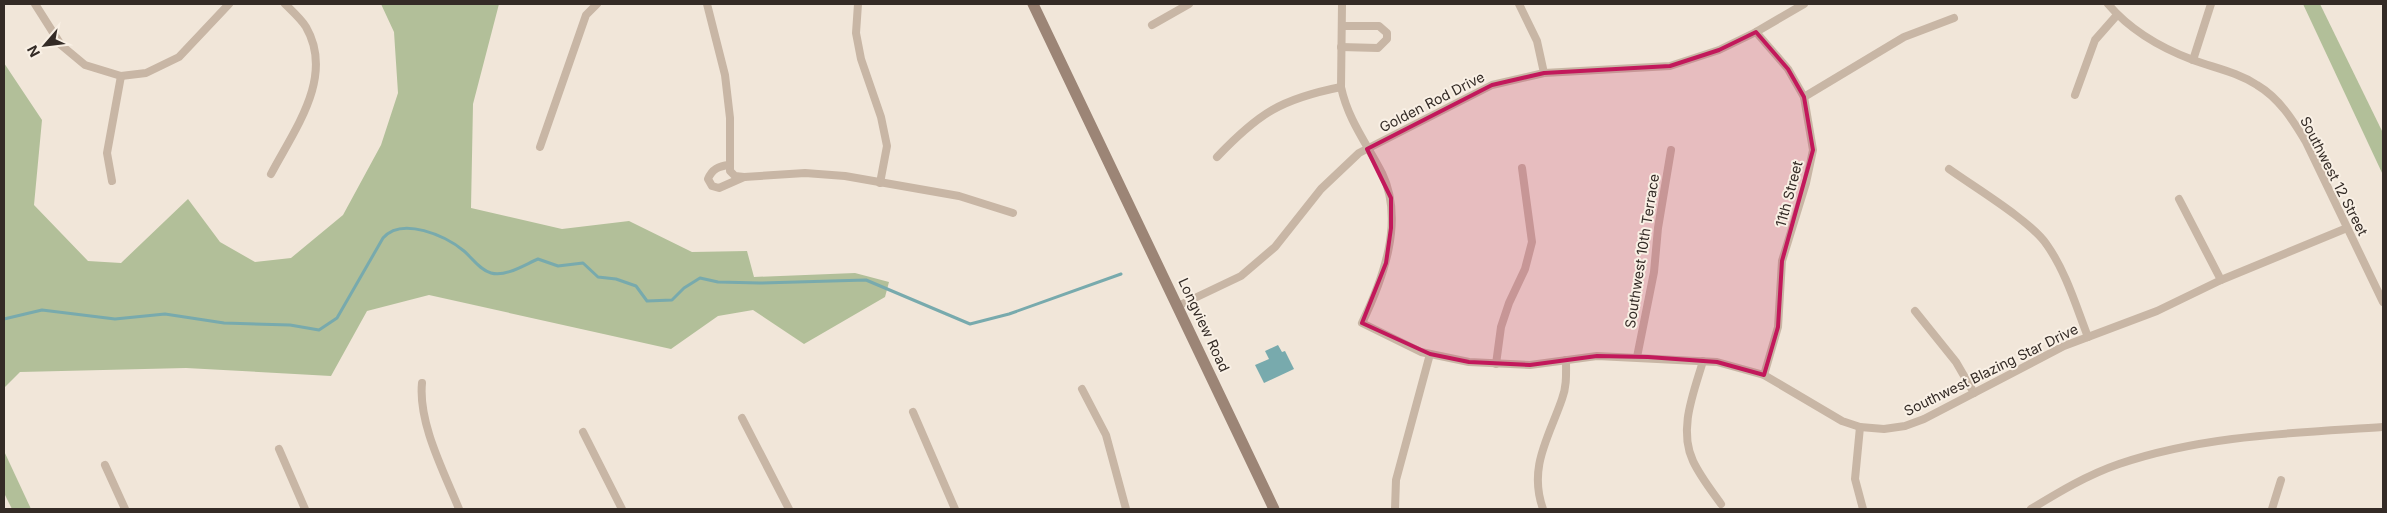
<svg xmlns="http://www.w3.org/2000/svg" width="2387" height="513" viewBox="0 0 2387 513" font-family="Inter,sans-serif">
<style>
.green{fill:#b2bf99}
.water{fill:#78aaad}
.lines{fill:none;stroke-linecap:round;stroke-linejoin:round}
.stream{stroke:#78aaad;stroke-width:3}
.street{stroke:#c8b6a5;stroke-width:8}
.secondary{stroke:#9c8576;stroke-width:11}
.marked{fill:#c2185b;fill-opacity:0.2;stroke:#c2185b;stroke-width:4;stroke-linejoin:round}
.labels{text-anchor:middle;stroke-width:4;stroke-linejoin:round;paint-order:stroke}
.street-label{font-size:14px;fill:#342b26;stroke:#f9f0e5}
</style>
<rect width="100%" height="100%" fill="#f1e6d9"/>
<g class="green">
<path d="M381,4H499L473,104L471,208L562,229L629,221L692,252L747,251L754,277L855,273L889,282L885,297L804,344L753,310L718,316L671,349L429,295L367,311L331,376L186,368L20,372L4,388V63L42,120L34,205L88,261L121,263L188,199L220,242L255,262L291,258L343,215L381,145L398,93L394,32Z"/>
<path d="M2303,4H2320L2383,133V175Z"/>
<path d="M4,451L31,509H12L4,493Z"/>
</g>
<path class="water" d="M1278,345L1282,352L1285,351L1294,369L1264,383L1255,365L1269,359L1265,351Z"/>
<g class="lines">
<path class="stream" d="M4,319L42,310L115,319L165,314L224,323L290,325L319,330L337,318L383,238C402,216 446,236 464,251C472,258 480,270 491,273C506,277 524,265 538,259L558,266L583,263L598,277L616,279L636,286L647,301L672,300L684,288L700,278L718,282L760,283L866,280L970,324L1009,314L1121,274"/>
<g class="street">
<path d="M35,4L61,45L85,65L121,76L146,73L179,57L229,4"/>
<path d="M707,4L725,75L730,118V171L735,176L744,177"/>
<path d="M858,4L856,33L861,59L881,117L887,146L880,183"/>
<path d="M1342,4L1341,87C1348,120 1367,144 1382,173C1405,221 1383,279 1362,323L1421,352L1469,362L1530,365L1597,356L1717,362L1764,375L1842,421L1860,427L1884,429L1905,426L1924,419L2064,346L2157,311L2221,280L2347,228"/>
<path d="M1519,4L1537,41L1544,73"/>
<path d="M2108,4C2130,30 2161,48 2193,60C2215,68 2237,72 2257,85C2279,98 2293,120 2306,142L2383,302"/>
<path d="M1152,25L1189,4"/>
<path d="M1756,32L1788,69L1804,97L1813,150L1806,183L1782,261L1778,327L1764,375"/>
<path d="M1341,47L1378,48L1387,39V33L1379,26H1342"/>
<path d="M2193,60L2211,4"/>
<path d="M2075,95L2095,40L2117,15"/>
<path d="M1804,97L1904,37L1954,18"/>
<path d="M540,147L586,15L597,4"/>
<path d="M1217,157C1259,113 1281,99 1341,87"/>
<path d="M729,165C719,166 712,169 708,179L712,186L719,188L744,177L805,173L845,176L959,196L1013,213"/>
<path d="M1949,169C1974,187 2031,221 2047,245C2066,272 2076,306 2088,337"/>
<path d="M271,174C294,130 335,77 306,27C301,19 292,11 285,4"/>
<path d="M112,181L107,153L121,76"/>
<path d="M2179,199L2221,280"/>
<path d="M1178,306L1241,276L1275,247L1321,189L1359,153L1492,85L1544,73L1670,66L1719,50L1756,32L1804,4"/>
<path d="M1915,311L1956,362L1974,393"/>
<path d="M1637,357L1654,272L1658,228L1671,150"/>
<path d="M1703,361C1694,392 1678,429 1693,461C1700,476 1711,490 1721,504"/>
<path d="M1496,364L1501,327L1509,303L1525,269L1532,242L1522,168"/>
<path d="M422,383C418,423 444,472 459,509"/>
<path d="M1082,389L1106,435L1126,509"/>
<path d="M913,412L955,509"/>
<path d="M742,418L789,509"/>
<path d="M1860,427L1855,479L1863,509"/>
<path d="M583,432L622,509"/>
<path d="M279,449L305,509"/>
<path d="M105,465L125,509"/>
<path d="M1395,509L1396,480L1430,354"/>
<path d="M1543,509C1528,467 1549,437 1562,399C1567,386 1566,373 1566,360"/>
<path d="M2031,509C2059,492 2087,475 2119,464C2204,435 2295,433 2383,427"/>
<path d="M2272,509L2281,480"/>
</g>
<path class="secondary" d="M1033,4L1274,509"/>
</g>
<path class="marked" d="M1756,32L1788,69L1804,97L1813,150L1782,261L1778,327L1764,375L1717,362L1648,357L1597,356L1530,365L1469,362L1430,354L1362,323L1386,263L1391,228V198L1367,149L1492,85L1544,73L1670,66L1719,50Z"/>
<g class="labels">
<g class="street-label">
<text transform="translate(1432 102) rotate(-27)" y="5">Golden Rod Drive</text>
<text transform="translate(2334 176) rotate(63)" y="5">Southwest 12 Street</text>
<text transform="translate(1789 194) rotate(-75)" y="5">11th Street</text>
<text transform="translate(1642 251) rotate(-81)" y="5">Southwest 10th Terrace</text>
<text transform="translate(1204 325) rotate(65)" y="5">Longview Road</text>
<text transform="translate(1991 370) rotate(-26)" y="5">Southwest Blazing Star Drive</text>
</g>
</g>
<rect width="2387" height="513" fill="none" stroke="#342b26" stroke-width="10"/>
<g transform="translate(45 45) rotate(242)" stroke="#f9f0e5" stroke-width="4" paint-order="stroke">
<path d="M0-4L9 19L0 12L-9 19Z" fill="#342b26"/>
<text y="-8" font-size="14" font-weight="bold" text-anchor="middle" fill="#342b26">N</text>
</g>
</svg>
